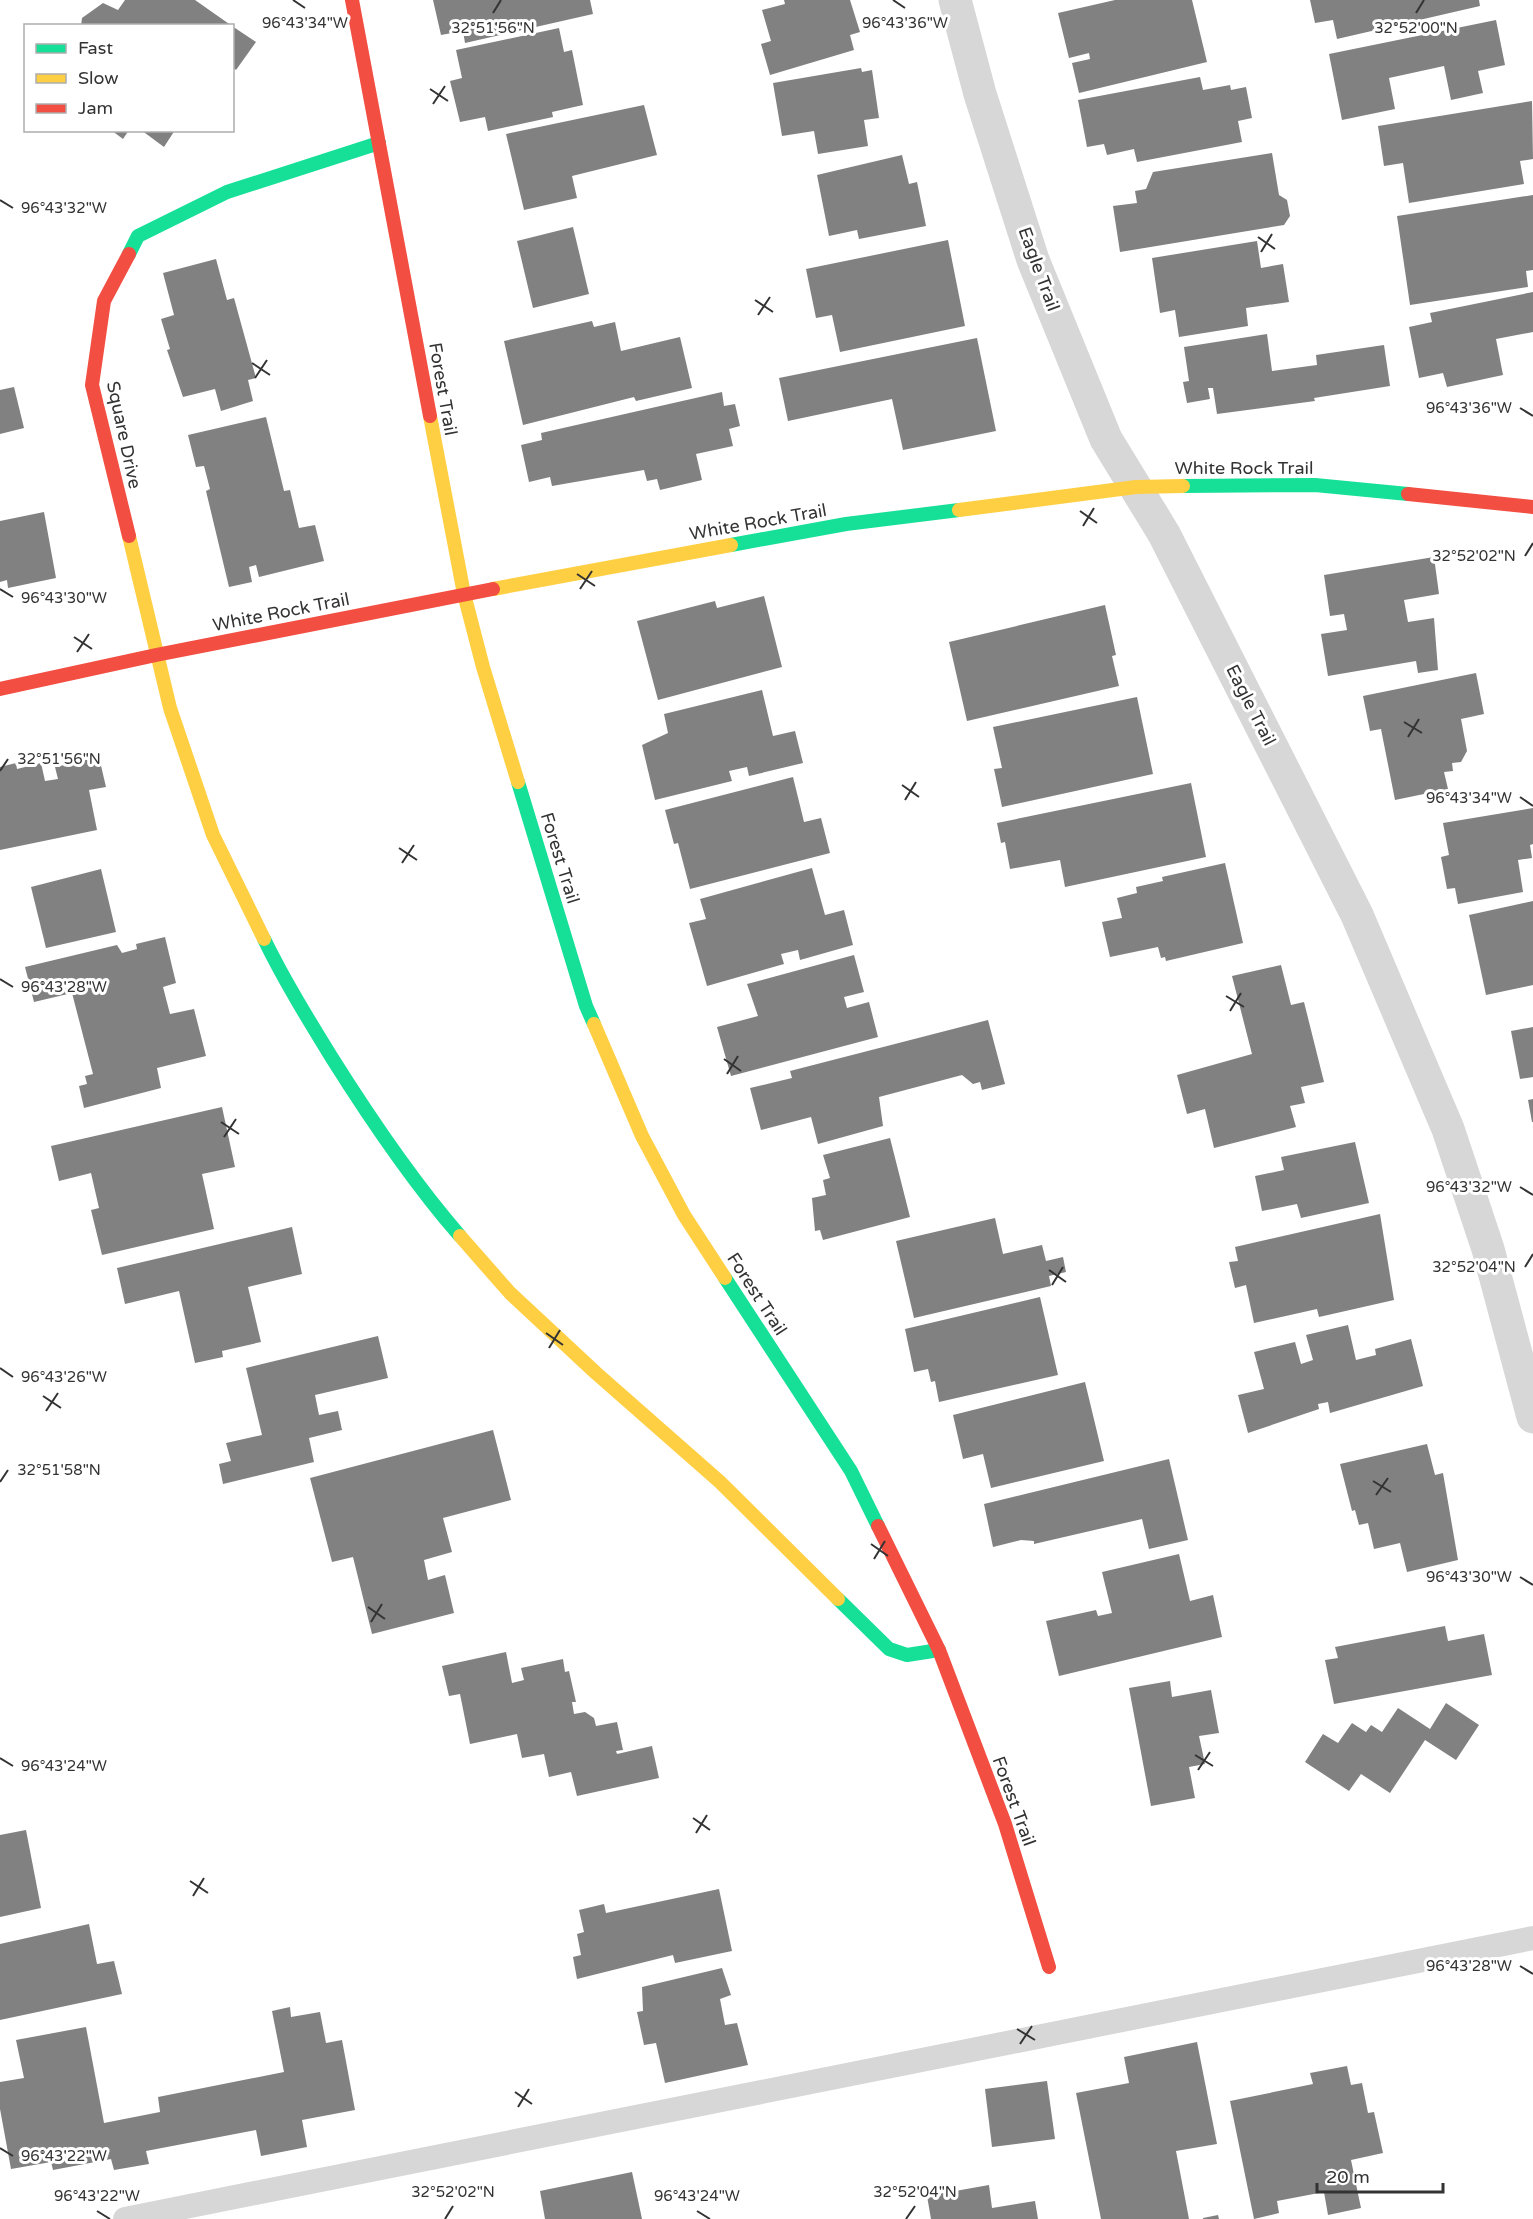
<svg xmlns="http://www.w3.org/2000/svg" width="1533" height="2219" viewBox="0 0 1533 2219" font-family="'Varela Round',sans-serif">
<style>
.building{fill:#818181}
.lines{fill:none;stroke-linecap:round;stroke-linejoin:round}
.lane{stroke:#d7d7d7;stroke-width:24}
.street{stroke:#d7d7d7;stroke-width:33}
.fast{stroke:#16e098;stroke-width:14}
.slow{stroke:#ffcf43;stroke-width:14}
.jam{stroke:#f24e42;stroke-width:14}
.ticks{fill:none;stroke:#333;stroke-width:2}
.labels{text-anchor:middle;stroke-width:6;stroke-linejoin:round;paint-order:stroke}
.street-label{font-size:18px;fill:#333;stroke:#fff}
.ticks-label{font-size:15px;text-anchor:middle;fill:#333;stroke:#fff;stroke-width:6;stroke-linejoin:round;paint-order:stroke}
</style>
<rect width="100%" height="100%" fill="#fff"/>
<g class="building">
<path d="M125,0H195L232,26H81L82,18L103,3L118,10Z"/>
<path d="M433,0H590L593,14L465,43L463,31L441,35Z"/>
<path d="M784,0H850L860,32L850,35L854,50L770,75L761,44L771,41L762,10L785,4Z"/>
<path d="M1115,0H1192L1207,62L1079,93L1072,63L1090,59L1089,53L1069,58L1058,13Z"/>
<path d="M1310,0H1479L1480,6L1337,39L1333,20L1315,23Z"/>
<path d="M1496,20L1505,65L1478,71L1483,93L1451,100L1444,66L1389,78L1395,109L1342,120L1329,54Z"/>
<path d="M232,26L256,42L236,70L232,67Z"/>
<path d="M559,28L564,52L572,50L583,105L552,112L553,117L488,131L485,117L460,122L450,81L462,78L456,50Z"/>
<path d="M861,68L862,72L872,70L879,118L864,120L868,146L818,154L814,131L782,136L773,83Z"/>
<path d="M1200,77L1203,90L1230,85L1231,90L1246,87L1252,118L1238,121L1242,142L1137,162L1134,149L1107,155L1104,144L1087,147L1078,100Z"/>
<path d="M1532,101L1533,159L1520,161L1524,184L1409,203L1403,163L1384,166L1378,126Z"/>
<path d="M644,105L657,155L572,176L577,198L524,210L506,134Z"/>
<path d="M111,130H129L123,139Z"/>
<path d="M141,130H175L164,147Z"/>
<path d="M1272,153L1279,195L1287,200L1290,216L1284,225L1120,252L1113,206L1137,203L1135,191L1146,189L1153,172Z"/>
<path d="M902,155L909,184L917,182L926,226L859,239L857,230L829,236L817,175Z"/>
<path d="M1533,195V270L1526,271L1528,287L1410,305L1397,216Z"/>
<path d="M573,227L589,294L533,308L517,241Z"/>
<path d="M948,240L965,326L840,352L832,315L816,318L806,269Z"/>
<path d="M1257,241L1261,268L1283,264L1289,302L1246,308L1248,326L1179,337L1175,310L1160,313L1152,258Z"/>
<path d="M216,259L227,300L234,298L256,378L248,380L253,401L221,411L215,389L183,397L167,350L170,349L161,319L174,315L163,273Z"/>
<path d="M1533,292V332L1496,339L1503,375L1447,387L1443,373L1419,378L1409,327L1432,322L1430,313Z"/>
<path d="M592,321L594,327L615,322L621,351L680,337L692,388L636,401L634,397L523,425L504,341Z"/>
<path d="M1267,334L1272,371L1317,365L1316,355L1384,345L1390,386L1314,398L1315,401L1217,414L1213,388H1208L1210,399L1187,403L1183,382L1189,381L1184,347Z"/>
<path d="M977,338L996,431L903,450L892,399L788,421L779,378Z"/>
<path d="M14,387L24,428L0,434V390Z"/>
<path d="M722,392L724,406L735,404L740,426L729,429L733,446L696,454L702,480L660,490L657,479L647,481L644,470L552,486L550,477L529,482L521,445L542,440L541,433Z"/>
<path d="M266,417L284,491L290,490L299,528L315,525L324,561L259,577L256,565L249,567L252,582L229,587L206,491L210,489L204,466L196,467L188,435Z"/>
<path d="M44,512L56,578L8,588L7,580L0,582V521Z"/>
<path d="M1434,557L1439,594L1404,600L1408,622L1434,618L1438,670L1418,673L1416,661L1328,676L1321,634L1347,630L1344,614L1330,616L1324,575Z"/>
<path d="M764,596L782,667L658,700L637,621L715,601L717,608Z"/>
<path d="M1105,605L1116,655L1112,656L1119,686L967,721L949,642Z"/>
<path d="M1476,673L1484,714L1461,719L1467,751L1461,762L1452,763L1453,771L1444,772L1448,789L1395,800L1381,729L1370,731L1363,696Z"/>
<path d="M762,690L773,736L795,731L803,763L749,776L747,767L729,771L732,781L655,800L642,745L668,733L664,714Z"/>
<path d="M1137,697L1153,774L1002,807L994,769L1002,768L993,727Z"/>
<path d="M99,757L106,787L89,790L97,830L0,850V767L16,763L17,769L41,763L45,781L58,779L55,767Z"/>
<path d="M793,777L804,822L821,818L830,853L690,889L678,843L674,844L665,810Z"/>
<path d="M1191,783L1206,857L1065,887L1060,860L1010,869L1005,842L1001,843L997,823Z"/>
<path d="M1533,808V844L1530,845L1532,858L1518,860L1523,892L1458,904L1455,888L1447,889L1441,857L1449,855L1443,823Z"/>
<path d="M1225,863L1243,943L1166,961L1165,957L1161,958L1158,947L1110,957L1102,922L1122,918L1117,898L1137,893L1136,887L1163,881L1162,877Z"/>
<path d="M812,868L825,915L844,910L853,945L800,960L798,950L781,954L784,964L707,986L689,923L706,919L700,899Z"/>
<path d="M101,869L116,932L46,948L31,887Z"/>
<path d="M1533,901V985L1486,995L1469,915Z"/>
<path d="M165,937L176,983L163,987L170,1014L194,1009L206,1056L157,1068L161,1088L84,1108L79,1086L87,1084L85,1076L93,1074L72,993L34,1002L25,967L117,945L122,953L137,949L136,944Z"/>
<path d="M854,955L864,992L844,997L847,1008L869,1002L878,1037L731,1076L717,1027L758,1016L747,984Z"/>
<path d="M1281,965L1291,1005L1304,1002L1324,1082L1301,1087L1305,1103L1290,1106L1296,1127L1214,1148L1205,1109L1187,1114L1177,1075L1252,1054L1232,976Z"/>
<path d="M988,1020L1005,1084L982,1090L980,1082L973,1084L962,1075L879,1097L883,1126L818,1144L811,1117L761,1130L750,1088L792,1078L790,1071Z"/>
<path d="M1533,1027V1077L1520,1079L1511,1031Z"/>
<path d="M1533,1099V1122H1532L1528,1100Z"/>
<path d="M222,1107L235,1167L202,1174L214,1229L102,1255L91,1210L99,1208L91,1173L59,1181L51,1146Z"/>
<path d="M890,1138L910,1217L823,1240L820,1230L815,1231L812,1198L826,1195L823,1180L830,1178L823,1155Z"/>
<path d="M1355,1142L1369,1203L1301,1218L1297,1204L1262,1211L1255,1176L1284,1170L1281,1157Z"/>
<path d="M1380,1214L1394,1300L1319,1317L1317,1309L1254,1323L1246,1285L1235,1288L1229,1262L1238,1261L1235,1247Z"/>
<path d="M995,1218L1003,1254L1042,1245L1046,1261L1063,1257L1066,1272L1049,1276L1051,1286L914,1318L896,1241Z"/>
<path d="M292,1227L302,1274L248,1287L261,1342L222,1351L223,1357L195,1363L179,1291L125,1304L117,1268Z"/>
<path d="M1040,1297L1058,1375L939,1402L935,1381L931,1382L928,1369L914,1372L905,1329Z"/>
<path d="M1348,1325L1356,1360L1376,1355L1375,1349L1411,1339L1423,1386L1330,1413L1328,1402L1318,1404L1319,1409L1248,1433L1238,1395L1264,1389L1254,1352L1295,1342L1301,1364L1313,1360L1306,1335Z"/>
<path d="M378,1336L388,1378L315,1395L319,1415L338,1411L342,1430L309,1438L314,1462L223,1484L219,1464L231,1461L226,1443L262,1435L246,1368Z"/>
<path d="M1085,1382L1104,1461L991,1488L983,1454L963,1459L953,1415Z"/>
<path d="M493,1430L511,1500L443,1518L452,1552L424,1560L428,1580L445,1575L454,1613L372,1634L353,1557L332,1562L310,1478Z"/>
<path d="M1427,1444L1435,1475L1443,1473L1458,1560L1407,1572L1400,1543L1374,1549L1368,1523L1359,1525L1355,1510L1352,1511L1340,1464Z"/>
<path d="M1169,1459L1188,1540L1149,1549L1142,1519L1034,1544V1541L1021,1540L993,1547L984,1504Z"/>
<path d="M1179,1554L1190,1601L1213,1595L1222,1637L1059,1676L1046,1621L1096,1610L1098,1616L1112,1613L1102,1572Z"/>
<path d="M1445,1626L1448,1641L1484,1634L1492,1675L1334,1704L1325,1660L1338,1658L1335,1647Z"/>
<path d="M506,1652L512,1683L524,1680L521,1668L563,1659L565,1672L569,1671L576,1702H572L574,1714L585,1712L594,1718L596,1726L617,1722L623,1750L616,1751L617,1754L652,1746L659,1778L577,1796L571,1772L549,1777L544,1754L522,1758L517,1734L470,1744L460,1694L449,1696L442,1666Z"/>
<path d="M1170,1681L1172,1697L1211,1690L1219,1733L1199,1736L1205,1764L1189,1767L1195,1798L1151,1806L1129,1688Z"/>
<path d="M1446,1703L1479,1725L1456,1760L1425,1740L1390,1793L1361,1774L1349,1791L1305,1762L1323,1734L1338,1743L1352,1723L1366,1732L1371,1725L1382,1732L1398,1708L1430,1729Z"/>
<path d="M26,1830L41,1908L0,1917V1835Z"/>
<path d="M719,1889L732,1951L675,1963L673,1955L577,1979L573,1957L581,1955L577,1934L584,1932L579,1910L604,1904L606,1913Z"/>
<path d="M89,1924L97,1964L114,1961L122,1994L0,2020V1944Z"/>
<path d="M722,1968L731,1995L720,1999L725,2025L737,2023L748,2065L665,2083L656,2043L644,2045L637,2012L643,2011L642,1987Z"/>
<path d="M290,2007L291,2017L320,2012L326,2043L342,2040L355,2110L302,2120L307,2147L261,2156L256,2130L146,2151L149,2164L114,2170L111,2159L53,2170L51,2162L11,2169L0,2109V2082L24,2078L16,2040L86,2027L104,2123L160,2112L158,2097L284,2072L272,2011Z"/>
<path d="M1197,2042L1217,2144L1176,2151L1189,2219H1101L1076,2093L1129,2083L1124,2057Z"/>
<path d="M1347,2066L1351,2085L1362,2083L1368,2113L1374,2112L1383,2153L1351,2160L1361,2208L1328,2215L1324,2192L1277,2201L1279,2213L1254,2219L1230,2101L1313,2084L1310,2073Z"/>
<path d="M1047,2081L1055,2139L992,2147L985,2089Z"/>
<path d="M632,2172L642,2219H545L540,2191Z"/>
<path d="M989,2185L992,2208L1035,2201L1038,2219H931L927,2196Z"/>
<path d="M1218,2215L1219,2219H1203V2218Z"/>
</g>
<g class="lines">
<path class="lane" d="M125,2219L1533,1938"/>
<path class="street" d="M955,0L980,94L1033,260L1106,439L1164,534L1357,915L1448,1129L1488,1249L1533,1417"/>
<g class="fast">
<path d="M129,254L138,236L227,192L379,143"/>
<path d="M1183,486L1315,485L1408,494"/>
<path d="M731,545L846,524L959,510"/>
<path d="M518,782L586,1006L594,1024"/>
<path d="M264,939C284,980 308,1019 332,1058C371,1120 412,1181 460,1236"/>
<path d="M725,1278L851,1471L878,1526"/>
<path d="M838,1599L889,1649L907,1655L939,1650"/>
</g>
<g class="slow">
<path d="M430,416L464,594L483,667L518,782"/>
<path d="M959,510L1136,487L1183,486"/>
<path d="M129,536L170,708L213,835L264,939"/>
<path d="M493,589L731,545"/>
<path d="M594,1024L642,1136L684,1215L725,1278"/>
<path d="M460,1236L510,1293L596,1373L720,1482L838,1599"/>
</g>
<g class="jam">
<path d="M352,0L430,416"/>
<path d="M1408,494L1533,507"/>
<path d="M129,536L92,385L104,301L129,254"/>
<path d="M0,689L156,655L493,589"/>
<path d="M878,1526L939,1650L1005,1824L1049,1967"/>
</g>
</g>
<path class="ticks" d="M293,0L305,8M893,0L905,8M493,13L501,0M1416,13L1424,0M430,89L448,101M433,104L445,86M0,200L13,208M1258,237L1275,249M1261,252L1272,234M755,300L773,312M758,315L770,297M252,363L270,375M255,378L267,360M1520,408L1533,416M1080,511L1097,523M1083,526L1094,508M1525,556L1533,543M577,574L595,586M0,589L13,597M580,589L592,571M74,637L92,649M77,652L89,634M1404,722L1422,733M1408,737L1419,719M0,771L8,759M902,785L919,797M1520,797L1533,806M905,800L916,782M399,848L417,860M402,863L414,845M0,979L13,987M1226,996L1244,1007M1230,1011L1241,993M724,1059L741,1071M727,1074L738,1056M221,1122L239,1134M224,1137L236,1119M1520,1187L1533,1195M1525,1267L1533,1254M1049,1270L1066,1282M1052,1285L1063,1267M546,1333L563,1345M549,1348L560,1330M0,1368L13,1377M43,1396L61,1408M46,1411L58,1393M1373,1481L1391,1492M0,1482L8,1470M1376,1495L1388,1478M871,1544L888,1556M874,1559L885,1541M1520,1577L1533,1585M368,1607L385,1619M371,1622L382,1604M1195,1755L1213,1766M0,1758L13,1766M1198,1770L1210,1752M693,1818L710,1830M696,1833L707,1815M190,1881L208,1893M193,1896L204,1878M1520,1966L1533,1974M1017,2029L1035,2040M1020,2044L1032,2026M515,2092L532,2104M518,2107L529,2089M0,2148L13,2156M97,2211L110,2219M697,2211L710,2219M445,2219L453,2206M906,2219L915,2206"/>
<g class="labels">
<g class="street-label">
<text transform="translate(1039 269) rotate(70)" y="6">Eagle Trail</text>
<text transform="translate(443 389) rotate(80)" y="6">Forest Trail</text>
<text transform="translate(124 435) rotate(78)" y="6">Square Drive</text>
<text x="1244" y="474">White Rock Trail</text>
<text transform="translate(758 522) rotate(-10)" y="6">White Rock Trail</text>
<text transform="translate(281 612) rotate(-11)" y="6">White Rock Trail</text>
<text transform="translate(1251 705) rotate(63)" y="6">Eagle Trail</text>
<text transform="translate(560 858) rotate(73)" y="6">Forest Trail</text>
<text transform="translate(757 1294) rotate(57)" y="6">Forest Trail</text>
<text transform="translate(1014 1801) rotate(70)" y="6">Forest Trail</text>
</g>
</g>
<g class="ticks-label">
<text x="305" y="28">96°43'34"W</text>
<text x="905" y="28">96°43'36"W</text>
<text x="493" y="33">32°51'56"N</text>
<text x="1416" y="33">32°52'00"N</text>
<text x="64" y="213">96°43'32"W</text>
<text x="1469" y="413">96°43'36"W</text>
<text x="1474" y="561">32°52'02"N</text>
<text x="64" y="603">96°43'30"W</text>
<text x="59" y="764">32°51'56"N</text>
<text x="1469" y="803">96°43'34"W</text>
<text x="64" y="992">96°43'28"W</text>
<text x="1469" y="1192">96°43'32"W</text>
<text x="1474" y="1272">32°52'04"N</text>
<text x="64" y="1382">96°43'26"W</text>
<text x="59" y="1475">32°51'58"N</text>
<text x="1469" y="1582">96°43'30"W</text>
<text x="64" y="1771">96°43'24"W</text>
<text x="1469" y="1971">96°43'28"W</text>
<text x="64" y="2161">96°43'22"W</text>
<text x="453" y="2197">32°52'02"N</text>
<text x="915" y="2197">32°52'04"N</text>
<text x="97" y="2201">96°43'22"W</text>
<text x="697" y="2201">96°43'24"W</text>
</g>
<rect x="24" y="24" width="210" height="108" fill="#ffffff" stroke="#adadad" stroke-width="1.5"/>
<rect x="36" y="44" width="30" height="9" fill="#16e098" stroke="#adadad" stroke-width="1.5"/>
<text x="78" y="54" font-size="18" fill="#333333">Fast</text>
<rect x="36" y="74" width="30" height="9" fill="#ffcf43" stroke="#adadad" stroke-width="1.5"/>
<text x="78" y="84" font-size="18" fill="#333333">Slow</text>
<rect x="36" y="104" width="30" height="9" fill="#f24e42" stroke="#adadad" stroke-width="1.5"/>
<text x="78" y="114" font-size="18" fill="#333333">Jam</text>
<path d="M1317 2183v9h126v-9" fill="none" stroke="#333333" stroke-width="3"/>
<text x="1326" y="2183" font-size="18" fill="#333333" stroke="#ffffff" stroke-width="4.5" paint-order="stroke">20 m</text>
</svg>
